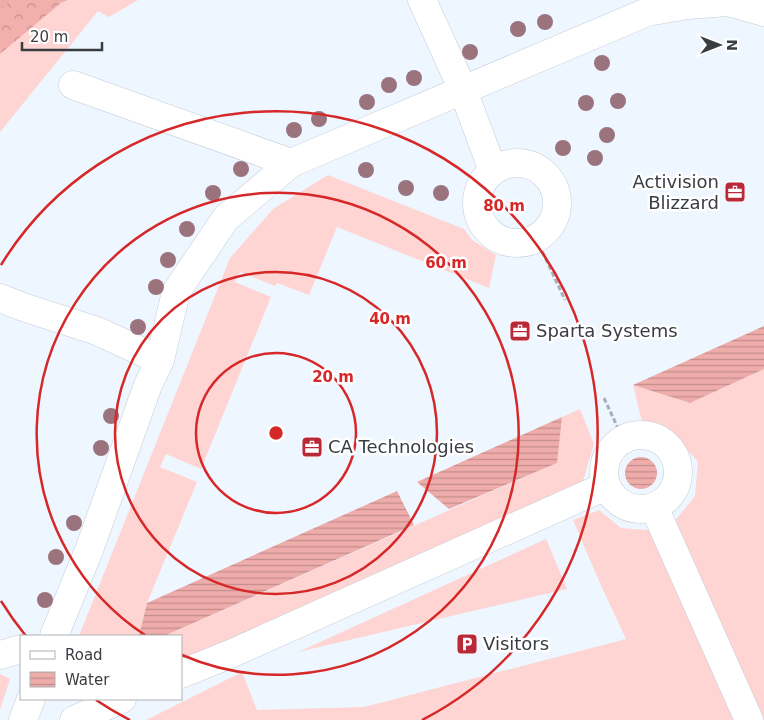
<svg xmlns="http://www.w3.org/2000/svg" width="764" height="720" viewBox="0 0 764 720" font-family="'DejaVu Sans',sans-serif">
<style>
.grass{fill:#fed5d3}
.forest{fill:url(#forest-crowns)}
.water{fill:url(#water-rules)}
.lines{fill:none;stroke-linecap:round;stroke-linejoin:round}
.stream{stroke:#eeacaa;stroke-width:8}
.minor-casing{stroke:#c4ccd5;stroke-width:29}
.path{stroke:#a9afb6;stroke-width:3;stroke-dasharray:5 2.5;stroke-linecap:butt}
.minor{stroke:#fff;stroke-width:28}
.tree{fill:#9a737d}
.ring{fill:none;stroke:#d62828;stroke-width:2.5}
.labels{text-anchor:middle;stroke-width:5;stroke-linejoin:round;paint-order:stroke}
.poi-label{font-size:18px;fill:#393c40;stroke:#fff;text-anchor:start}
.centre{fill:#d62828;stroke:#fff;stroke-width:2.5}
.ring-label{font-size:15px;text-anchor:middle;font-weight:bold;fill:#d62828;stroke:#fff;stroke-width:5;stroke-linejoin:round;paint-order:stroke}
</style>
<defs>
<pattern id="forest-crowns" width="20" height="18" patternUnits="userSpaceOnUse" patternTransform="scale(1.25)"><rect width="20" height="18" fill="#f2b0ad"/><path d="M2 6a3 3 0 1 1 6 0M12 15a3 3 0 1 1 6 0" fill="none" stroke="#c5908e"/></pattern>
<pattern id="water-rules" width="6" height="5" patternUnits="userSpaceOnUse" patternTransform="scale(1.25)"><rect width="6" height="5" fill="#eeacaa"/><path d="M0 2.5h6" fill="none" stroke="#c28d8c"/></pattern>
</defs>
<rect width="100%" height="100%" fill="#eef6ff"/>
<g class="grass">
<path d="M68,0H138L109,17L98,11L0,132V50L61,3Z"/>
<path d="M328,175L464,229L472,240L496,255L489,288L337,227L309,295L277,283L275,286L240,272L235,282L271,297L201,469L166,454L160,467L197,482L147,603L139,636H79L230,258L273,209Z"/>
<path d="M764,369V720H146L242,672L257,710L364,707L626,639L599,581L573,520L599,510L621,528L646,530L674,522L695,496L698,462L673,433L642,422L633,385L690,403Z"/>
<path d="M580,409L594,444L582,484L181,664V636H164L556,463L562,417Z"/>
<path d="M546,539L567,589L298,652Z"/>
<path d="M0,674L10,679L0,710Z"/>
</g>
<path class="forest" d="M0,0H68L61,3L0,54Z"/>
<g class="water">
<path d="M764,326V369L690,403L633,385Z"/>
<path d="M562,417L557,463L449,509L417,482Z"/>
<circle cx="641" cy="473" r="16"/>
<path d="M397,491L414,525L164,636H139L147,603Z"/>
</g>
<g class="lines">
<path class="stream" d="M0,4L6,0"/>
<g class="minor-casing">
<g id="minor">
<path d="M422,0L463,90L493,171"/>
<path d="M73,85L291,163"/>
<circle cx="517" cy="203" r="40"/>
<path d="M0,298L23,307L97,331L160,360"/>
<circle cx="641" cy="472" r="37"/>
<path d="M654,507L749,720"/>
<path d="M54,636L89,550L148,385L160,360L176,292L226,218L291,163L647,12L688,5L728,2L764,12"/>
<path d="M0,655L21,649"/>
<path d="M181,674L228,655L606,486"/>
<path d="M23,720L31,699"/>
<path d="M74,720L122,699"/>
</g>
</g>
<g class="path">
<path d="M536,238L565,300"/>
<path d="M604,398L623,439"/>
</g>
<use href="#minor" class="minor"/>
</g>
<g class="tree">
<circle cx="545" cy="22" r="8"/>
<circle cx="518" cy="29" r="8"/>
<circle cx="470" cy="52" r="8"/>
<circle cx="602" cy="63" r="8"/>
<circle cx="414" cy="78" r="8"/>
<circle cx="389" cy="85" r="8"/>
<circle cx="618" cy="101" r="8"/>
<circle cx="367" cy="102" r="8"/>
<circle cx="586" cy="103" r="8"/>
<circle cx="319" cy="119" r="8"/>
<circle cx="294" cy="130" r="8"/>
<circle cx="607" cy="135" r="8"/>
<circle cx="563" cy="148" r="8"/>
<circle cx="595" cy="158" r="8"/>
<circle cx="241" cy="169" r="8"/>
<circle cx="366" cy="170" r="8"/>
<circle cx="406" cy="188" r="8"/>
<circle cx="213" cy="193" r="8"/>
<circle cx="441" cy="193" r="8"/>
<circle cx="187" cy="229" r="8"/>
<circle cx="168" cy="260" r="8"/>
<circle cx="156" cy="287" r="8"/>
<circle cx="138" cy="327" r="8"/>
<circle cx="111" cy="416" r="8"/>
<circle cx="101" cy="448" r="8"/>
<circle cx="74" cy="523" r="8"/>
<circle cx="56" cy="557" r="8"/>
<circle cx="45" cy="600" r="8"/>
</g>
<g class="ring">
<circle cx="276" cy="433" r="80"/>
<circle cx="276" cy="433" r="161"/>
<path d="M145 635A241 241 0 1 1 182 655"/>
<path d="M130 720A322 322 0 0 1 96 700M26 636A322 322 0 0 1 1 601M1 265A322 322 0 1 1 422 720"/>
</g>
<defs>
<g id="office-square" transform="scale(1.125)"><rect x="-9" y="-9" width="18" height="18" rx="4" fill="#ba2937" stroke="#fff"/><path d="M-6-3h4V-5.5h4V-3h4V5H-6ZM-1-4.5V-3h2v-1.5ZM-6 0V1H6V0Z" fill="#fff"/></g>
<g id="parking-square" transform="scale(1.125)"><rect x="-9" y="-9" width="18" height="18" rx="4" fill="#ba2937" stroke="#fff"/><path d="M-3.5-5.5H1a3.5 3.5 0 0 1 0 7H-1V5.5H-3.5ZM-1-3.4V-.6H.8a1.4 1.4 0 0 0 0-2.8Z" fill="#fff"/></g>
</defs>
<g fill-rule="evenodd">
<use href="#office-square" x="735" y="192"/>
<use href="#office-square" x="520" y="331"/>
<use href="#office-square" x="312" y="447"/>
<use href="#parking-square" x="467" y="644"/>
</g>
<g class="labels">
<g class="poi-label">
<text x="719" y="188" text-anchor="end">Activision<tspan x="719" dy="21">Blizzard</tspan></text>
<text x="536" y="337">Sparta Systems</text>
<text x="328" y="453">CA Technologies</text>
<text x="483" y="650">Visitors</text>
</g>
</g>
<circle cx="276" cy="433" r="8" class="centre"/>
<g class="ring-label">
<text x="504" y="211">80 m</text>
<text x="446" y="268">60 m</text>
<text x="390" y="324">40 m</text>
<text x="333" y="382">20 m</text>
</g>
<rect x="20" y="635" width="162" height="65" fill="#ffffff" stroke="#b0b1b3"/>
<rect x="30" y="651" width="25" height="8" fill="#ffffff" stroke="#b0b1b3"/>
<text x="65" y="660" font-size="15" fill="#393c40">Road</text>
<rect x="30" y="672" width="25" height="15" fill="url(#water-rules)" stroke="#b0b1b3"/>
<text x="65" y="685" font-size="15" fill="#393c40">Water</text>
<g transform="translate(719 45) rotate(90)" stroke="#ffffff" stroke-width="4" paint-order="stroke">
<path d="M0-4L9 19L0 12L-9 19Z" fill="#393c40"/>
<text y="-8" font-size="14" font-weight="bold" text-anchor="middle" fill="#393c40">N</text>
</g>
<path d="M22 42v8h80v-8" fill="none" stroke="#393c40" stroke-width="2.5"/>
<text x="30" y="42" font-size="15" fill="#393c40" stroke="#ffffff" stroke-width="4" paint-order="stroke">20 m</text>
</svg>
